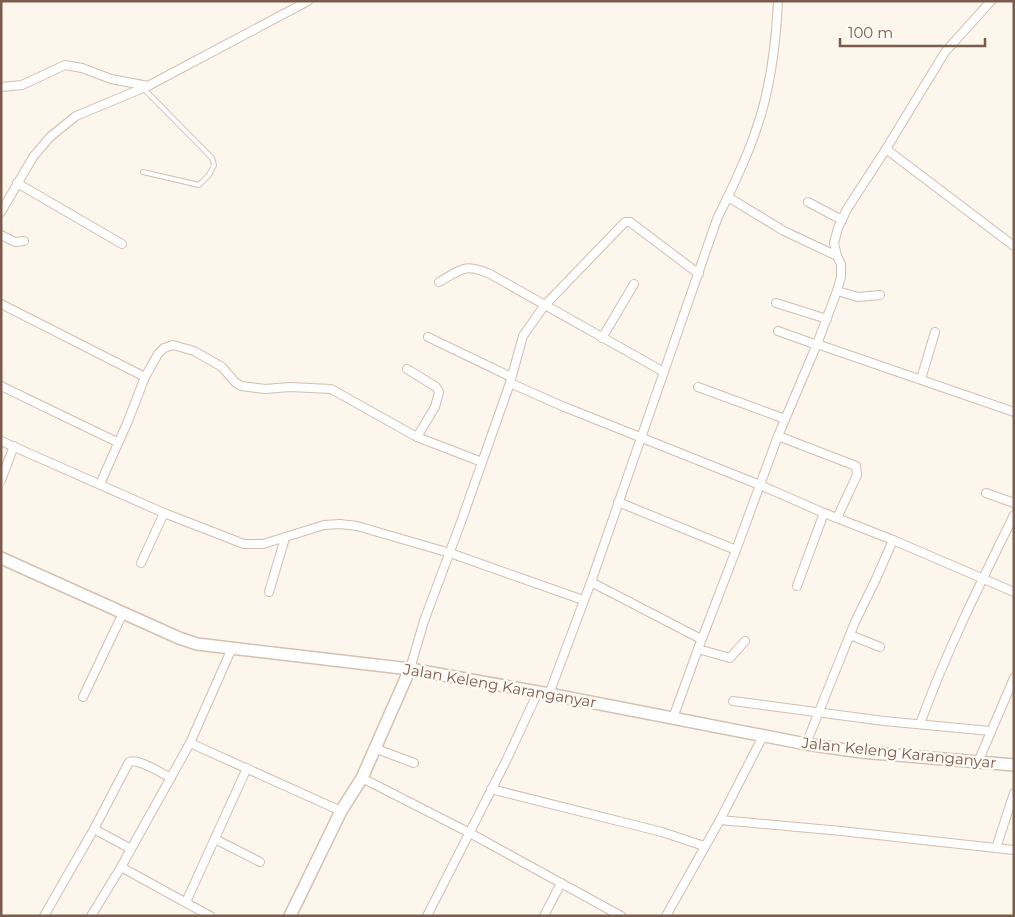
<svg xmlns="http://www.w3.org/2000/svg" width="1015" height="917" viewBox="0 0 1015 917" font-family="Montserrat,sans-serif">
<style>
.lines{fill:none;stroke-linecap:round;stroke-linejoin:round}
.lane-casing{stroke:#d1beb0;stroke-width:6}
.street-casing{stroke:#d1beb0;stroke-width:10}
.secondary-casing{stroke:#d6c0b0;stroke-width:14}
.lane{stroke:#fff;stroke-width:4}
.street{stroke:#fff;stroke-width:8}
.secondary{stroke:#fff;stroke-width:11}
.labels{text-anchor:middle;stroke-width:4.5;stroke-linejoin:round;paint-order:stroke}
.street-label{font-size:15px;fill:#7a5c4d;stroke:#fffaf3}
</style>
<rect width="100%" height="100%" fill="#fdf6ec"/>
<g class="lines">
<g class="lane-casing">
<path id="lane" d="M143,172L199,185L209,175L214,165L212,158L144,89"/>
</g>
<g class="street-casing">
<g id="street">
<path d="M1,87L22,85L65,65L82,68L111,79L148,86"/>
<path d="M886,149L1014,246"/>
<path d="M17,183L122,244"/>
<path d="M728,197L784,231L837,256"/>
<path d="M808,202L842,220"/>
<path d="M1,212L33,157L50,137L76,116L148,86L308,1"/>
<path d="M1,235L15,242L24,241"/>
<path d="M439,282C462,269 464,263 490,274L664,372"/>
<path d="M837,291L858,297L880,295"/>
<path d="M776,303L827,319"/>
<path d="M1,304L145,377"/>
<path d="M778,331L817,345"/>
<path d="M428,337L511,377"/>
<path d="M602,338L634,284"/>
<path d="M817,344L1014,412"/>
<path d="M407,369L436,387L439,392L435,407L417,437"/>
<path d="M921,379L935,332"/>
<path d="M510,383L562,406L760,485L824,513L893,540L1014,592"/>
<path d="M1,386L117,442"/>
<path d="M698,387L785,419"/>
<path d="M778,436L856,466L857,475L837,518"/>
<path d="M1,441L164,513L244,544H263L324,525L340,524L357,526L450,553L583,600"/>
<path d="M1,480L14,446"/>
<path d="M100,484L128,421L145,377L158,354L164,348L173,345L194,351L210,360L222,367L235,382L241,386L265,389L290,387L331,389L417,437L482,462"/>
<path d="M986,493L1014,503"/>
<path d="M618,502L736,550"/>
<path d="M141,563L164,513"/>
<path d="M591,582L701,639"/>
<path d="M797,586L824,513"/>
<path d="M269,592L285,538"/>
<path d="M850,635L880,647"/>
<path d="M698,649L730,658L745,641"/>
<path d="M410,669L424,621L461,522L510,383L523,336L544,306L625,222H630L634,225L699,274"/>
<path d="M549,694L591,582L717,219C731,190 746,161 756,130C770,91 776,43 778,1"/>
<path d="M83,697L123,613"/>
<path d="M733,701L884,721L990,731"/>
<path d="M673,718L698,649L736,550L778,436L817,344L837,291L841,277V264L837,256L834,243L838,228L847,209L886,149L945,52L991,1"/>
<path d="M920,724C946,652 980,584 1014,515"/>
<path d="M190,743L341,811"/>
<path d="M806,744L855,622L876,579L893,540"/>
<path d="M374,748L414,763"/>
<path d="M978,762L1014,678"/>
<path d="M362,778L468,832L621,916"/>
<path d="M491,789L662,832L704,846"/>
<path d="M720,820L841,831L1014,850"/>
<path d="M94,829L131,849"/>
<path d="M215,839L260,862"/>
<path d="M996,848L1014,793"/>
<path d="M121,867L210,916"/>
<path d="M186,902L247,768"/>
<path d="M44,916L94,829L129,762C138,758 161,773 171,778"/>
<path d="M91,916L121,867L190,743L232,648"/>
<path d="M427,916L506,761L538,692"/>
<path d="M544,916L561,883"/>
<path d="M666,916L720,820L763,736"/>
</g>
</g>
<g class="secondary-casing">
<g id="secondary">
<path d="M1,558L179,638L197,644L410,669L549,694L806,744L861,752L1014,765"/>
<path d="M290,916L341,811L362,778L410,669"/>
</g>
</g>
<use href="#lane" class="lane"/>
<use href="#street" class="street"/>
<use href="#secondary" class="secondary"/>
</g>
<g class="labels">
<g class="street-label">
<text transform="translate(500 686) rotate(10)" y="5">Jalan Keleng Karanganyar</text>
<text transform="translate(899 753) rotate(6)" y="5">Jalan Keleng Karanganyar</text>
</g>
</g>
<rect width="1015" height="917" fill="none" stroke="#7a5c4d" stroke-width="5"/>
<path d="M840 38v8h145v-8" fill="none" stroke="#7a5c4d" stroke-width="2.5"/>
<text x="848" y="38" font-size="15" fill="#7a5c4d" stroke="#fffaf3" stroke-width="4" paint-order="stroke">100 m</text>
</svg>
